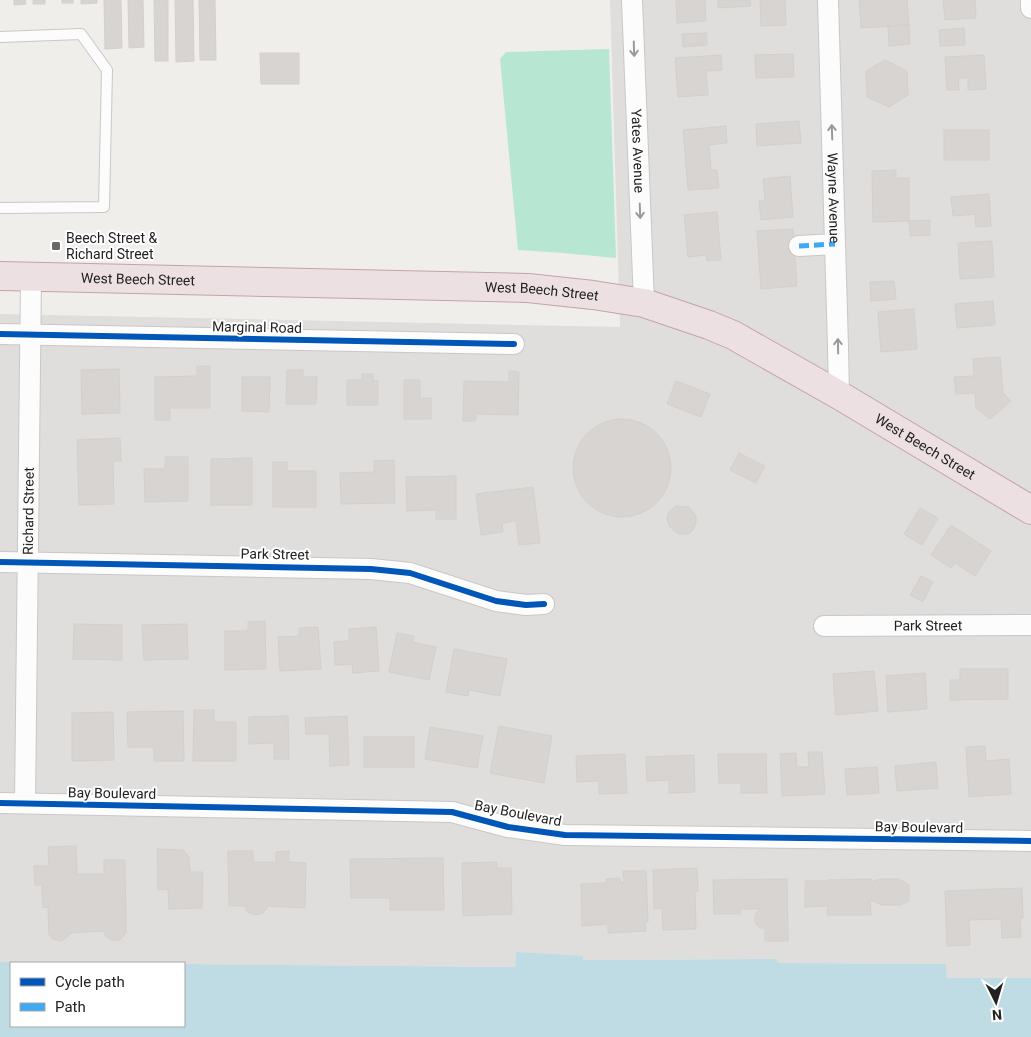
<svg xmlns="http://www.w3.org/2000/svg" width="1031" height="1037" viewBox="0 0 1031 1037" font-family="Roboto,sans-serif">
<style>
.residential{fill:#dfdedc}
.pitch{fill:#b7e6d2}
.water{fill:#bfdbe3}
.building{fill:#d7d4d2;stroke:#d3d0cc}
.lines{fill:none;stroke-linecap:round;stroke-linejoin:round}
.lane-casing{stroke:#c9c8c7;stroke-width:12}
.street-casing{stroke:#c9c8c7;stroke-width:22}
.highway-casing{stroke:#c5a2ac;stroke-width:30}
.lane{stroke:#fdfcfc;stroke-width:10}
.street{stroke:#fdfcfc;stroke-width:20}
.highway{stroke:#ece0e2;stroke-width:28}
.quiet{stroke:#3fa9f5;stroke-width:5;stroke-dasharray:10 5;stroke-linecap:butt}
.cycleway-casing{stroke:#fff;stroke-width:9}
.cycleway{stroke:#0057b8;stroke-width:6}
.oneway{stroke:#9a9a9a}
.poi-dot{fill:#6a6968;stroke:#fff;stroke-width:2}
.labels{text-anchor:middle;stroke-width:4;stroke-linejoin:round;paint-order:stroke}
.street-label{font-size:14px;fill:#222;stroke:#fff}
.poi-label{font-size:14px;fill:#222;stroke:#fff;text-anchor:start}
</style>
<rect width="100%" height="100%" fill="#f0eeeb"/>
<path class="residential" d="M610,0H1031V978H947L946,964L779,963L776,959L583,960V957L516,952L515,967L184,964V963L0,962V314L620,327Z"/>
<path class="pitch" d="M609,49L616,258L563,253L518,250L500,59L506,52Z"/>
<path class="water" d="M516,952L583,956V960L776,959L779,963L946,964L947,978H1031V1037H0V962L88,963H11V1026H184V964L515,967Z"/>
<g class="building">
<path d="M14,0H25L26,4L14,5Z"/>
<rect x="33" y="0" width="12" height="4"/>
<rect x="62" y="0" width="11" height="3"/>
<path d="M81,0H97V3L81,4Z"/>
<path d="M104,0H121L122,48L105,49Z"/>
<path d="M128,0H143L144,47L129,48Z"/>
<path d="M154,0H168V61H155Z"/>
<path d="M175,0H193L194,61L176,62Z"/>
<path d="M199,0H215L216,60H200Z"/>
<path d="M676,0H705L706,21L677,23Z"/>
<path d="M718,0H750L751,6L718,8Z"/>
<path d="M760,0H785L786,25L761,26Z"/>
<path d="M859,0H907L909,25L861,28Z"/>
<path d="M943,0H975L976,18L945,20Z"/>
<path d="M909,25L910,44L889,46L888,26Z"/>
<path d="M964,28L965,45L940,46L939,30Z"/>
<path d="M707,33V45L683,47L682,34Z"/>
<path d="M260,53H299V84H261Z"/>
<path d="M793,54L794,77L756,78L755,55Z"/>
<path d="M721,55L722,70L706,71L708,95L678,97L675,58Z"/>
<path d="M984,55L986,89L968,90V78H958L959,90H947L945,57Z"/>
<path d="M885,60L907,71L908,95L889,107L867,97L866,71Z"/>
<path d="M799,121L801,143L757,146L756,124Z"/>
<path d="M726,126L727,143L709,145L711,170H717L719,188L688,190L683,130Z"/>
<rect x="944" y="130" width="45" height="30"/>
<path d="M896,170V178H909V221L873,222L872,171Z"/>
<path d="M790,176L793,217L761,220L759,201L765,200L763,179Z"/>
<path d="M989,194L991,226L976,227L975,214L953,216L951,197Z"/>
<path d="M717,212L721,260L707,261L706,255L688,257L684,215Z"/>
<path d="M930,220V235L910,236L909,221Z"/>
<path d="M793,229L797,286L761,289L757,231Z"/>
<path d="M992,241L994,277L960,279L958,243Z"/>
<path d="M894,281L896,299L871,301L870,282Z"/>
<path d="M993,301L995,325L957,328L955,304Z"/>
<path d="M914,309L917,349L881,352L878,312Z"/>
<path d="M1000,357L1003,393L1011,401L990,419L976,408L975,393L956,394L954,377L974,376L973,359Z"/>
<path d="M197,366H210V408H170V420H155V377L197,376Z"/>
<path d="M119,369L120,413L82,414L81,370Z"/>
<path d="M287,370H303V377H317L316,404H286Z"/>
<path d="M509,371L519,372L518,415L476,414V421H463L464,381L509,382Z"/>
<path d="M362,374H373V380L378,381V405H347V380H362Z"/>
<path d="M242,377H270L269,412L242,411Z"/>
<path d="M404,380H420V398H431V419H404Z"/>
<path d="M676,381L710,394L701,417L667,404Z"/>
<circle cx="622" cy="468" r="49"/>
<path d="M120,438L121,461H113L114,504L79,505L77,440Z"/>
<path d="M739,453L765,466L756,483L730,470Z"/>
<path d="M165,457H188V501L145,502L144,469H165Z"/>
<path d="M252,458V505H211V459Z"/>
<path d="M394,460L395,503L341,504L340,473L374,472V461Z"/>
<path d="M273,462H287V471H316V507H273Z"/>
<path d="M456,476V519H436V510L407,511L406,477Z"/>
<path d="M533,487L540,543L519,545L516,521L502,523L503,532L481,535L476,494Z"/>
<path d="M676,506L689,507L696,516V523L693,530L689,534H678L669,526L667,520L668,514L671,510Z"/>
<path d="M920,508L938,518L922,545L904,534Z"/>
<path d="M951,525L991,551L975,576L955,563L951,568L931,555Z"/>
<path d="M921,576L933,582L923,602L910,595Z"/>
<path d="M265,621L266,669L225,670V631H248V622Z"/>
<path d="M74,624L122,625V660L73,659Z"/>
<path d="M187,624L188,659L144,660L142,625Z"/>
<path d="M318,627L321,669L280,671L278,637L299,636V628Z"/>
<path d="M376,627L379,671L353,673L352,664L335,665L334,642L349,641V629Z"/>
<path d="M397,633L414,636L412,642L436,647L429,680L389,672Z"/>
<path d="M454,649L507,659L500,696L469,690L468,696L446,692Z"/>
<path d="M960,669H1008V699L950,700V680H960Z"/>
<path d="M874,671L878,711L836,715L833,674Z"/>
<path d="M925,673L927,709L888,712L886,676Z"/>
<path d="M194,710H214V722H236V761H193Z"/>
<path d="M183,711L184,761H154V747H128L127,712Z"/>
<path d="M113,712L114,760L72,761V713Z"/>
<path d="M288,716L289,759H274V743L249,744V717Z"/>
<path d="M347,716L349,765L330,766L329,734H306L305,718Z"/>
<path d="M499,726L552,736L544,783L490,773Z"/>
<path d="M430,727L483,736L477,768L425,759Z"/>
<rect x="364" y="737" width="50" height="30"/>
<path d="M985,746L986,761L1009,759L1011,794L969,797L966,747Z"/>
<path d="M808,752H822L825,794L782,796L780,754L796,753L797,767H809Z"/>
<path d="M625,754L627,793L599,794V781L577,782L576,756Z"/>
<path d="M718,754H766L767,793H741V783H719Z"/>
<path d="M694,755L695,792L669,793V780L647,781L646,757Z"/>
<path d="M936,762L938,788L897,791L895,766Z"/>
<path d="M877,767L879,793L847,795L845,769Z"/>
<path d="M76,846L77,874H104V860H125L126,933L120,940H111L105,935V931L71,933L66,938L61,941L55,940L51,938L49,934L48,907L43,908L42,885H35L34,866H49L48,847Z"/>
<path d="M157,849L183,850L189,857L190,872H203L202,908L169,909L168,889L158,890Z"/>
<path d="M228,851H253V862H276V852L289,851V862L306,863L305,908L268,906L263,913L256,915L247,912L245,906H229Z"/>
<path d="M443,858L444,910H390V898H351L350,859Z"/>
<path d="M497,862V868H511L512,914L463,916L462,863Z"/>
<path d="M697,868L698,891H695L696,929L663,930L662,908L654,909L653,870Z"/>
<path d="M623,871H646L648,922H645L646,931L608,933V924L582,926L581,884L606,883V879L620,878L621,883L624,882Z"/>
<path d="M787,879L788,941H765V928H760L755,923V914L759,911L760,909H740V914H714L713,880Z"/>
<path d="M871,879V882L880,879H899L909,885V901L900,905H881L874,901H870L871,915H827L828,906L805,907V881H828L827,880Z"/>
<path d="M1022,888L1023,918H1020L1021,937L1002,938L1001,919L969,920L970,945L947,946L945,891Z"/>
</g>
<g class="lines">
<g class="lane-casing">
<path id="lane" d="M0,37L81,34L107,70L104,207L0,208"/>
</g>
<g class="street-casing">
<g id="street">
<path id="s1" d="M632,0L644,303"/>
<path id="s2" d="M828,0L838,347L839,395"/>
<path d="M1031,0V8"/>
<path d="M799,246L835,244"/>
<path d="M0,334L514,344"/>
<path d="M0,562L371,569L410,573L496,601L526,605L544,604"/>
<path id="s3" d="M824,626L1031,625"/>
<path d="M0,803L452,812L508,827L565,835L1031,841"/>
<path id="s4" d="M25,803L31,277"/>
</g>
</g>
<g class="highway-casing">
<g id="highway">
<path id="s5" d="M0,276L528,288L593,295L644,303L709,325L733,335L839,395L1031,510"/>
</g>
</g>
<use href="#lane" class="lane"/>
<use href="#street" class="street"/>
<use href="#highway" class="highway"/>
<path class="quiet" d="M799,246L835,244"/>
<g class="cycleway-casing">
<g id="cycleway">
<path d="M0,334L514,344"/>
<path d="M0,562L371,569L410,573L496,601L526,605L544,604"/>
<path d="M0,803L452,812L508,827L565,835L1031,841"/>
</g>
</g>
<use href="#cycleway" class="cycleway"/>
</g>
<defs><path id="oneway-shaft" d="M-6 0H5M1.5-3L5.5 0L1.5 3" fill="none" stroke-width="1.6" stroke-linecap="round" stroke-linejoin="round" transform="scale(1.25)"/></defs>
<g class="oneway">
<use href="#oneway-shaft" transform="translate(634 49) rotate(88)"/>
<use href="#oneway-shaft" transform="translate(832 132) rotate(-92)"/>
<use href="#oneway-shaft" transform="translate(640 211) rotate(88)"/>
<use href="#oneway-shaft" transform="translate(838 346) rotate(-91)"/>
</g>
<rect class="poi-dot" x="51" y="241" width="10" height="10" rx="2.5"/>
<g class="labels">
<g class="street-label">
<text dy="5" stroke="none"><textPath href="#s1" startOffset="151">Yates Avenue</textPath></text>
<text dy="5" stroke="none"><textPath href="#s2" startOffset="198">Wayne Avenue</textPath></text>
<text dy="5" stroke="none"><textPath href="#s5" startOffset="138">West Beech Street</textPath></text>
<text dy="5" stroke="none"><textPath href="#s5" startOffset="542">West Beech Street</textPath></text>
<text transform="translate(257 327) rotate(1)" y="5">Marginal Road</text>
<text dy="5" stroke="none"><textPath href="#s5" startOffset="962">West Beech Street</textPath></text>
<text dy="5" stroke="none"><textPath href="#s4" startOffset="292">Richard Street</textPath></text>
<text transform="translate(275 554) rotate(1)" y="5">Park Street</text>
<text dy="5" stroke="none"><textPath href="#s3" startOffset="104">Park Street</textPath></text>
<text transform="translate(112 793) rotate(1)" y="5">Bay Boulevard</text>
<text transform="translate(518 813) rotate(11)" y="5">Bay Boulevard</text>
<text transform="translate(919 827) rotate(1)" y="5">Bay Boulevard</text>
</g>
<g class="poi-label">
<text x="66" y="243">Beech Street &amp;<tspan x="66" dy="16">Richard Street</tspan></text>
</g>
</g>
<rect x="10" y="962" width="175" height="65" fill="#ffffff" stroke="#a7a7a7"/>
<rect x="20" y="978" width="25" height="8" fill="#0057b8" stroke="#a7a7a7"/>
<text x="55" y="987" font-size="15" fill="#222222">Cycle path</text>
<rect x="20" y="1003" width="25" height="8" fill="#3fa9f5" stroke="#a7a7a7"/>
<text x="55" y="1012" font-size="15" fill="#222222">Path</text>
<g transform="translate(996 1002) rotate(175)" stroke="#ffffff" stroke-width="4" paint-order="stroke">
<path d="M0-4L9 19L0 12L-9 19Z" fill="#222222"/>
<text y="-8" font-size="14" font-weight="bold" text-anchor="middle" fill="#222222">N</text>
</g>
</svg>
